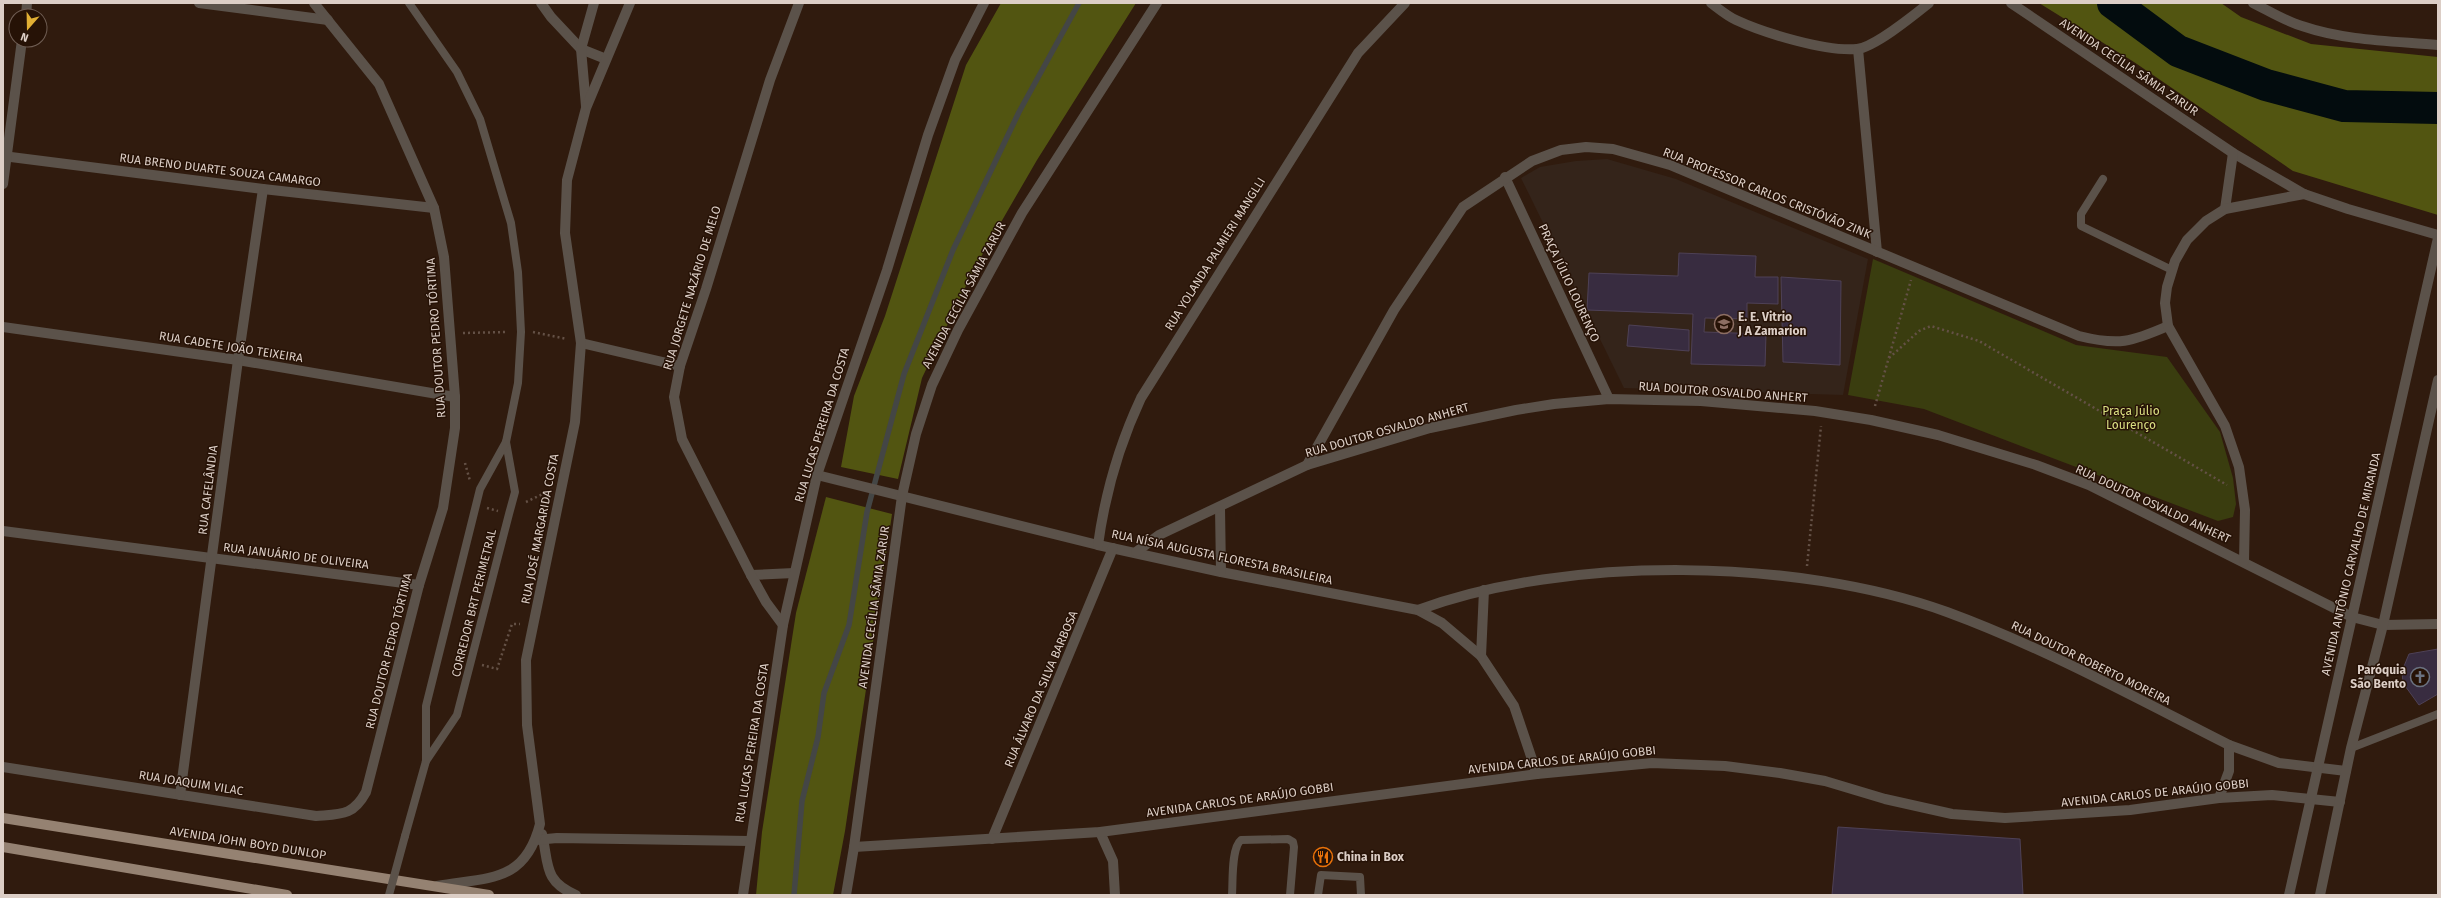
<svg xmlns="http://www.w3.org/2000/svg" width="2441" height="898" viewBox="0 0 2441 898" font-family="'Fira Sans',sans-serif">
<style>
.commercial{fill:#34241a}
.green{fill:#3a3d0f}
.forest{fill:#525511}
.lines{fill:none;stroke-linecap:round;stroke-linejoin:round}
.stream{stroke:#444645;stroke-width:5.5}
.river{stroke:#030c0e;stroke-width:32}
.building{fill:#382c40;stroke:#4e4156}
.path{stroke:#645146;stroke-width:2.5;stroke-dasharray:2 3;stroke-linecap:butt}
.service{stroke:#5b524a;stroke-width:8}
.minor{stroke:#5b524a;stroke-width:10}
.tertiary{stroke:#5b524a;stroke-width:10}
.primary{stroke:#958272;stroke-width:10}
.service-bridge{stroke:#5b524a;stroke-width:8}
.labels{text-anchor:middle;stroke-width:3;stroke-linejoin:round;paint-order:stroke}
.street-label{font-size:12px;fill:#dccec6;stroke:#261206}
.poi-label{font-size:12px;font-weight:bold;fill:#dccec6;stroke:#261206;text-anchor:start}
.park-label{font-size:12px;fill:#d9df82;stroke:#261206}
</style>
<rect width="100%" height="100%" fill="#301b0e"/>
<path class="commercial" d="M1607,159L1676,179L1868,259L1843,395L1624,388L1521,178L1540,167L1576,161Z"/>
<path class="green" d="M1873,259L2076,345L2167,357L2220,432L2233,478L2236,504L2233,517L2218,521L1924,409L1848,395Z"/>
<g class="forest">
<path d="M1001,3H1136L1037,160L974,269L922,378L898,479L841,467L854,396L885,316L966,65Z"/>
<path d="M2039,3H2221L2241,17L2311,44L2438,57V215L2293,171L2134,62Z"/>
<path d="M826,497L892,514L845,831L833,895H756L762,832L796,613Z"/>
</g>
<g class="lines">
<path class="stream" d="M794,895L802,801L818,737L824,693L849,625L867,512L904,374L953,250L1019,112L1079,3"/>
<path class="river" d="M2113,3L2178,51L2266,85L2344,106L2438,108"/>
</g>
<g class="building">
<path d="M1679,253L1756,256L1755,277H1778V304L1747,303V319L1705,318L1704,332L1766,334L1765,366L1691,364L1693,314L1587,310L1589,273L1678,276Z"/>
<path d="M1781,277L1841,281L1840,365L1783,362Z"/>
<path d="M1629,325L1689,330V351L1627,346Z"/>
<path d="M2438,649V694L2419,705L2403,683L2402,671L2409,654Z"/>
<path d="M1838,827L2020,839L2023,895H1832Z"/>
</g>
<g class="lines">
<g class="path">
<path d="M533,332L567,339"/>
<path d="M463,333L508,332"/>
<path d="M1889,358L1919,331L1931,326L1979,341L2227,485"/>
<path d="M1875,406L1911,280"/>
<path d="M465,463L470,481"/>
<path d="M526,502L547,492"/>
<path d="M487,508L498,511"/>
<path d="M1807,566L1821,426"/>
<path d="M482,665L497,669L512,624H520"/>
</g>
<g class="service">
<path d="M2103,179L2081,214V226L2172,270"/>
<path d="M2351,748L2438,714"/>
<path d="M426,761L457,715L509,514L515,492L506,442"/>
<path d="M405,836L426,761V706L480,489L506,442L518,383L521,332L518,272L511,223L480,119L457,72L409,3"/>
<path d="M1232,895C1233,882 1231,848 1241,840L1288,839L1293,842L1294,847L1290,895"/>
<path d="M1318,895L1321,875L1360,877L1361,895"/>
</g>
<g class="minor">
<path d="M199,3L328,20"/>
<path d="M541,3L551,17L581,49L606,59"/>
<path d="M1711,3C1719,9 1727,16 1736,20C1764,33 1826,52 1857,49C1875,47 1914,15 1929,3"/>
<path d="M2011,3L2233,153L2304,194L2348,209L2438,235"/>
<path d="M2253,3C2269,11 2285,21 2302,26C2346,41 2393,41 2438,45"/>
<path d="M26,16L27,3"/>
<path d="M1858,49L1877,252"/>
<path d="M586,106L581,49L594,3"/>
<path d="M3,156L263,189L434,208"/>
<path d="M1505,177L1609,399"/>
<path d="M3,184L22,40"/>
<path d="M2225,209L2233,153"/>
<path d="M3,327L238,360L455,397"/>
<path d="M581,343L680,366"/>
<path d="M1307,465L1394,310L1463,207L1532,161L1561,150L1586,147L1613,149L1670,165L2079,336C2119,346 2131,342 2168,326"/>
<path d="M817,475L1098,545L1221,572L1418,610L1442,623L1481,656L1514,706L1537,774"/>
<path d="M1220,508L1221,572"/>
<path d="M3,531L419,585"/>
<path d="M1098,545C1105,494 1119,445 1141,398L1358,53L1405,3"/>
<path d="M1136,552L1159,535L1307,465L1430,428L1516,410L1554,404L1609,399L1701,401L1815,411L1871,420L1938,435L2036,465L2089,485L2352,617L2383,625L2438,624"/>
<path d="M2244,562L2245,510L2239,467L2225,426L2168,326L2165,303L2167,287L2175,261L2187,240L2206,221L2225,209L2304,194"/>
<path d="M751,575L794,573"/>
<path d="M1418,610C1568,555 1797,558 1947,612C2045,648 2136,698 2229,745L2279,763L2346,771"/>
<path d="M783,625L766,602L751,575L682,439L674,397L680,366L706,289L770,80L799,3"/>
<path d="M1481,656L1484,590"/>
<path d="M3,767L316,816C341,814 353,816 366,792L419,585L443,508L455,428V397L444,257L434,208L379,84L314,3"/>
<path d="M180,795L238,360L263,189"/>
<path d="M2219,798L2229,771V745"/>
<path d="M1100,832L1113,861L1115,895"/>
<path d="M542,834C549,864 543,881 576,895"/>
<path d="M992,839L1113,548"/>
<path d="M536,840L557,838L750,841"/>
<path d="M854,847L1100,832L1537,774L1652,763L1725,766L1780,773L1825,781L1885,799L1952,814L2005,818L2130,810L2219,798L2272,795L2340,802"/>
<path d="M437,886C489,877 525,883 540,824L527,725L526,660L575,422L581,343L565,233L567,180L586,108L630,3"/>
<path d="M743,895L783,625L817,475L887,270L928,135L955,60L984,3"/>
<path d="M846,895L854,847L902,496L916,434L932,385L958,330L1022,213L1157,3"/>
</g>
<g class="tertiary">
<path d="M2289,895L2438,238"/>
<path d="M2320,895L2351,748L2383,625L2438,380"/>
</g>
<g class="primary">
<path d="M3,818L489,895"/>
<path d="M3,847L287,895"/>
</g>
<path class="service-bridge" d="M389,895L405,836"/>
</g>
<defs>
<g id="school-ring" transform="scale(1)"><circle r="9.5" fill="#261206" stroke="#8d6e63" stroke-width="1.5"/><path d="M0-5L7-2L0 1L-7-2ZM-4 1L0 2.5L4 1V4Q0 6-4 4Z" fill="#8d6e63"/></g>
<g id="church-ring" transform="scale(1)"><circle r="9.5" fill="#261206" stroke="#6b7280" stroke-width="1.5"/><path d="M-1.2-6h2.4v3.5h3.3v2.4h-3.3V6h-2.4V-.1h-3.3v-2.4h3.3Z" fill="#6b7280"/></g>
<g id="restaurant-ring" transform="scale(1)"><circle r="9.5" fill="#261206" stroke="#e8710a" stroke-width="1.5"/><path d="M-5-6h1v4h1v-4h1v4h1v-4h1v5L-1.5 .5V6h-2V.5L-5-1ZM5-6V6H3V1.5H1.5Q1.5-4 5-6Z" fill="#e8710a"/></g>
</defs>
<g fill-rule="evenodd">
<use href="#school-ring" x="1724" y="324"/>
<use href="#church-ring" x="2420" y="677"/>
<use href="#restaurant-ring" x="1323" y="857"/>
</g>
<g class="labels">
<g class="street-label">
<text transform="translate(2129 67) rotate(34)" y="4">AVENIDA CECÍLIA SÂMIA ZARUR</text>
<text transform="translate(220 170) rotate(7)" y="4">RUA BRENO DUARTE SOUZA CAMARGO</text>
<text transform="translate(1767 193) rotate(22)" y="4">RUA PROFESSOR CARLOS CRISTÓVÃO ZINK</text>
<text transform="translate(1215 254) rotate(-58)" y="4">RUA YOLANDA PALMIERI MANGLLI</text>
<text transform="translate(1569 283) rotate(65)" y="4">PRAÇA JÚLIO LOURENÇO</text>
<text transform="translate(692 288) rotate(-73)" y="4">RUA JORGETE NAZÁRIO DE MELO</text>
<text transform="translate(964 295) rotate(-62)" y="4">AVENIDA CECÍLIA SÂMIA ZARUR</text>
<text transform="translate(436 338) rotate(-94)" y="4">RUA DOUTOR PEDRO TÓRTIMA</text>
<text transform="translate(231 347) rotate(9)" y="4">RUA CADETE JOÃO TEIXEIRA</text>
<text transform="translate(1723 392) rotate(4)" y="4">RUA DOUTOR OSVALDO ANHERT</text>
<text transform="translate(822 425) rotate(-73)" y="4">RUA LUCAS PEREIRA DA COSTA</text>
<text transform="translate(1387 430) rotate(-16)" y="4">RUA DOUTOR OSVALDO ANHERT</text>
<text transform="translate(208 490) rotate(-83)" y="4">RUA CAFELÂNDIA</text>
<text transform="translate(2153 504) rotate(25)" y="4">RUA DOUTOR OSVALDO ANHERT</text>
<text transform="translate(540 529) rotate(-79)" y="4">RUA JOSÉ MARGARIDA COSTA</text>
<text transform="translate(296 556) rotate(7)" y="4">RUA JANUÁRIO DE OLIVEIRA</text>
<text transform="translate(1222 557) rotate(12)" y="4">RUA NÍSIA AUGUSTA FLORESTA BRASILEIRA</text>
<text transform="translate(2351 564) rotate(-77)" y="4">AVENIDA ANTÔNIO CARVALHO DE MIRANDA</text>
<text transform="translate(474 603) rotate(-76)" y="4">CORREDOR BRT PERIMETRAL</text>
<text transform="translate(874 607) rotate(-82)" y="4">AVENIDA CECÍLIA SÂMIA ZARUR</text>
<text transform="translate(389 651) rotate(-76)" y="4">RUA DOUTOR PEDRO TÓRTIMA</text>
<text transform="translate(2091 663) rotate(26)" y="4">RUA DOUTOR ROBERTO MOREIRA</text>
<text transform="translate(1041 689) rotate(-67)" y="4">RUA ÁLVARO DA SILVA BARBOSA</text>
<text transform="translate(752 743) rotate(-81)" y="4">RUA LUCAS PEREIRA DA COSTA</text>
<text transform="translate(1562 760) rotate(-6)" y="4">AVENIDA CARLOS DE ARAÚJO GOBBI</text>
<text transform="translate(191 783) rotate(9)" y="4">RUA JOAQUIM VILAC</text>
<text transform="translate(2155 793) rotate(-6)" y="4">AVENIDA CARLOS DE ARAÚJO GOBBI</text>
<text transform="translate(1240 800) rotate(-8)" y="4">AVENIDA CARLOS DE ARAÚJO GOBBI</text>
<text transform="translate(248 843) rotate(9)" y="4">AVENIDA JOHN BOYD DUNLOP</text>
</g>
<g class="poi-label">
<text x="1738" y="321">E. E. Vitrio<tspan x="1738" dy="14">J A Zamarion</tspan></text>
<text x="2406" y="674" text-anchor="end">Paróquia<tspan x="2406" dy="14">São Bento</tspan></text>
<text x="1337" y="861">China in Box</text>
</g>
<g class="park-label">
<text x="2131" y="415">Praça Júlio<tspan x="2131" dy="14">Lourenço</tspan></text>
</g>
</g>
<rect width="2441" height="898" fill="none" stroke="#dccec6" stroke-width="8"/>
<g transform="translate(28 28) rotate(200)"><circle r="19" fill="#261206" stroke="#6f5d53"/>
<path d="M0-3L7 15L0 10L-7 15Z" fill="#e1af34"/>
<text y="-6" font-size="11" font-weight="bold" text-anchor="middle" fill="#dccec6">N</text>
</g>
</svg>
